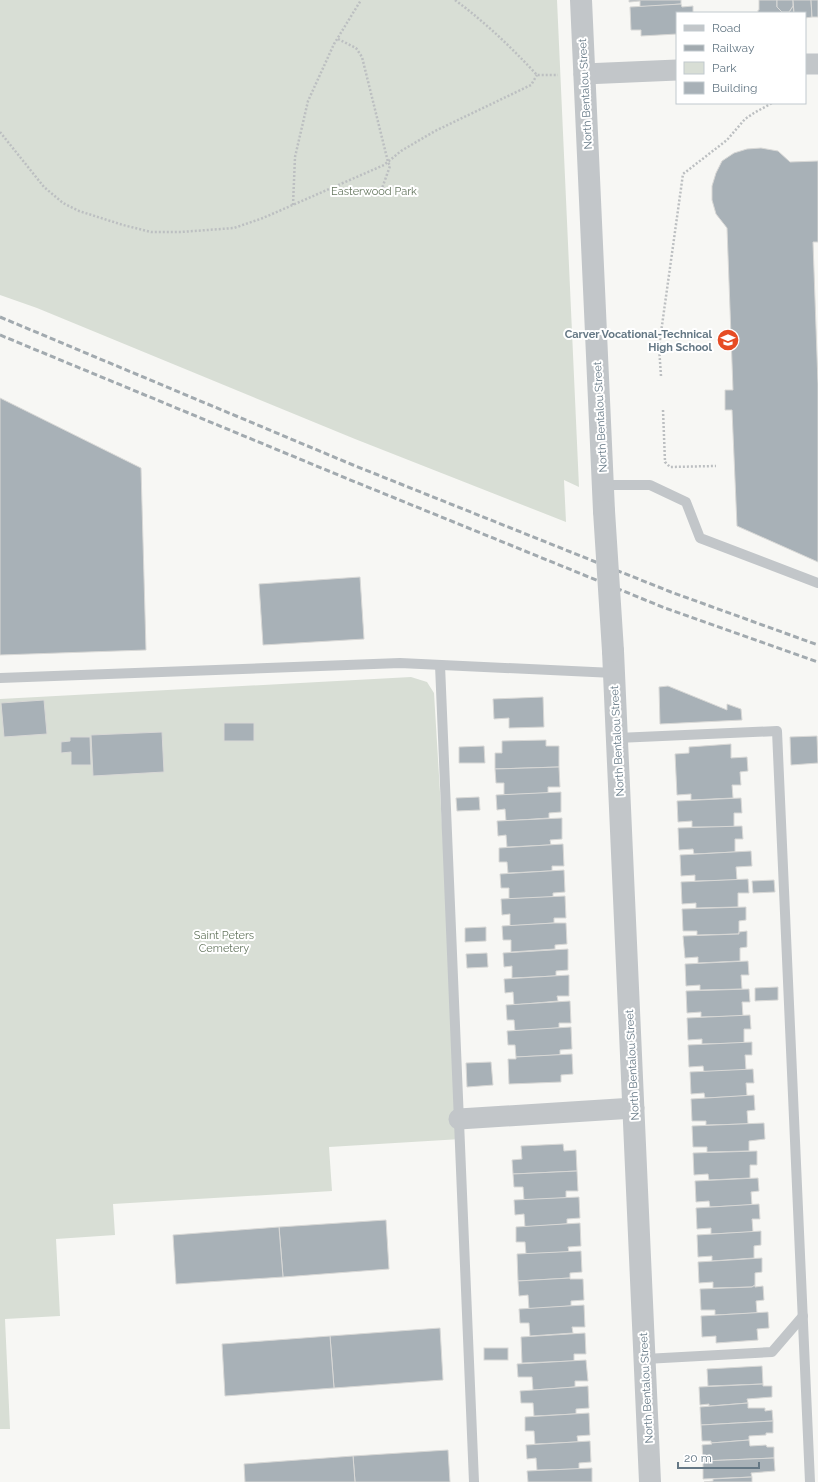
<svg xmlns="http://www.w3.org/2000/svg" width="818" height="1482" viewBox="0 0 818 1482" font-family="Raleway,sans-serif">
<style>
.green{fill:#d8ded5}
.building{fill:#a8b1b7;stroke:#d8d8d6}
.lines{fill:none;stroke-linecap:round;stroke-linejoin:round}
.path{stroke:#bcbfc1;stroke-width:2.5;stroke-dasharray:2 2;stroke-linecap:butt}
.service{stroke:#c2c6c9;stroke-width:10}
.minor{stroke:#c2c6c9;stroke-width:21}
.tertiary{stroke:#c2c6c9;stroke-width:22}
.rail{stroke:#a2aaaf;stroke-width:3;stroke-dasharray:6 3;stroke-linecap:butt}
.tertiary-bridge{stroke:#c2c6c9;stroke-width:22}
.labels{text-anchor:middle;stroke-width:4;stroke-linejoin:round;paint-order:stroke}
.street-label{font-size:11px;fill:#657885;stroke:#fff}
.park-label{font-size:11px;fill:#667760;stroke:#fff}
.poi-label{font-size:11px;font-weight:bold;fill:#657885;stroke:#fff;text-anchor:end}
</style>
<rect width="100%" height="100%" fill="#f7f7f4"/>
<g class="green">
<path d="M0,0H557L579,487L564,480L566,522L355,439L37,308L0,295Z"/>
<path d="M411,677L427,682L434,693L461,1139L329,1147L332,1191L113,1204L115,1235L56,1239L60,1316L5,1319L10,1429H0V699Z"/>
</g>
<g class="building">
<path d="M629,0H681V4L640,7V1L629,2Z"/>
<path d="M759,0H777V7L782,12H789L793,6L794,13H758V10H759Z"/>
<path d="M777,0H793V6L789,12H782L777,7Z"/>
<path d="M793,0H811L812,17L805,18V13H794Z"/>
<path d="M811,0H818V17H812Z"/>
<path d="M681,4L682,7L693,6V13H677V34L641,36V30H631L630,7Z"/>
<path d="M761,148L778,151L790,162L818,161V242H813L818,384V562L737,526L732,410H725V390H733L727,228L716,214L712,200V186L716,173L722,161L734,153L747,149Z"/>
<path d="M0,398L141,468L146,650L0,655Z"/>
<path d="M360,577L364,639L263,645L259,584Z"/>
<path d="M668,686L727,710V704L741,709L742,720L660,724L659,687Z"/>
<path d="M543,697L544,727L509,728V718L494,719L493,699Z"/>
<path d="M44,700L47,734L4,737L1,703Z"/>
<rect x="224" y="723" width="30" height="18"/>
<path d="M162,732L164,772L93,776L91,735Z"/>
<path d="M817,736L818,763L791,765L790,737Z"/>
<path d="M70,737H90L91,765H71V752L61,753V742L70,741Z"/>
<path d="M546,740V746H559V767L495,769V753H502V741Z"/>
<path d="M731,744V758L747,757L748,771L740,772L741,785H732L733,798L691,800V794L677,795L675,754L689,753V747Z"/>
<path d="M484,746L485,763H459V747Z"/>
<path d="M559,767L560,787H548V793L504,795V783H496L495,769Z"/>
<path d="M561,792V812L549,813V818L506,821L505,809L497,810L496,795Z"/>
<path d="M479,797L480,810L457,811L456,798Z"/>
<path d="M741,798L742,813H734V827H692V821L678,822L677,801Z"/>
<path d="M562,818V839L550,840L551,845L507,847L506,835L498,836L497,821Z"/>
<path d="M742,826L743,839H735V852L694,854L693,849L679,850L678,828Z"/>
<path d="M563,844L564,866H552V871L508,873L507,862H499V848Z"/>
<path d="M751,851L752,866L736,867L737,880L695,881V875L681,876L680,855Z"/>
<path d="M564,870L565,892L553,893V897L509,899V888H501L500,874Z"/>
<path d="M748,879L749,893H738V907L696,908V903L682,904L681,882Z"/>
<path d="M774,880L775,892L753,893L752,881Z"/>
<path d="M565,896L566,918H554V923L510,926V914L502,915L501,899Z"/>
<path d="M746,907V920L739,921V934L697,935V931H683L682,909Z"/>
<path d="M554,923H566L567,944L555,945V949L511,952V940H503L502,926Z"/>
<path d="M486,927V941L465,942V928Z"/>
<path d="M747,931V947L740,948V961L698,963V957L685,958L683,936L739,934V932Z"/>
<path d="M568,949V970L556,971V976L512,978V966L504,967L503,953Z"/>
<path d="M487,953L488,967L467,968L466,954Z"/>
<path d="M748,961L749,975H741L742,989L700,990V985L686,986L685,964Z"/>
<path d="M569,975V996H557L558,1001L514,1005L513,992L505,993L504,979Z"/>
<path d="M778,987V1000L755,1001V988Z"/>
<path d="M749,989L750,1002H742L743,1016L701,1017V1012L687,1013L686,991Z"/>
<path d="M570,1001L571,1023H559V1028L515,1031L514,1020H507L506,1005Z"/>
<path d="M750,1015L751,1029H744V1043L702,1044V1039L688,1040L687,1018Z"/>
<path d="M571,1027L572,1049L560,1050V1055L516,1057L515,1045H508L507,1031Z"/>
<path d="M752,1042V1055H745L746,1070L704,1072L703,1066L689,1067L688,1045Z"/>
<path d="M572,1054L573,1074L561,1075V1082L509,1084L508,1059H516V1057Z"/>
<path d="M491,1062L493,1085L467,1087L466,1063Z"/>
<path d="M753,1069L754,1083H746L747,1096L705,1098L704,1093L691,1094L690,1072Z"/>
<path d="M754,1095L755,1110L747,1111L748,1124L706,1125V1121H692L691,1099Z"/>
<path d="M764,1123L765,1139L749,1141V1151L707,1152V1147H693L692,1126Z"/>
<path d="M563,1144L564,1151L576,1150L577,1171L513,1174L512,1160L522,1159L521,1146Z"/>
<path d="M757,1151V1165H750V1178L709,1180L708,1174L694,1175L693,1153Z"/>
<path d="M577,1171L578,1191H566V1198L524,1200L523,1187H514L513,1174Z"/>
<path d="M758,1178L759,1191L751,1192L752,1205L710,1207L709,1201L696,1202L695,1181Z"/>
<path d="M579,1197L580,1218L567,1219V1224L525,1227L524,1214L515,1215L514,1200Z"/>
<path d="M759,1204L760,1219H752L753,1232L711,1234V1228L697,1229L696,1208Z"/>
<path d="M386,1220L389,1269L283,1277L279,1227Z"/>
<path d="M580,1223L581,1246L568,1247L569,1252L526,1254L525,1242H516V1227Z"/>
<path d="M279,1227L283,1277L176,1284L173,1235Z"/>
<path d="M761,1231V1245L754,1246V1258L712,1261V1256L698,1257L697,1235Z"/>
<path d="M581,1251L582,1272L570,1273V1278L518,1281L517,1254Z"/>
<path d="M762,1258V1272L755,1273V1285L752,1287L713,1288V1282L699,1283L698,1262Z"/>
<path d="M570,1278V1279H583L584,1300L571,1301V1306L529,1309L528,1295L519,1296L518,1281Z"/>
<path d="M755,1285V1287L763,1286L764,1300L756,1301L757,1313L715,1315V1310H701L700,1289L752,1287Z"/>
<path d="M584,1305L585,1327H572L573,1333L530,1336L529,1323H520L519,1309Z"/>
<path d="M768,1312L769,1328L757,1329L758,1340L716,1343V1336L702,1337L701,1316Z"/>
<path d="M440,1328L443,1380L334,1388L330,1336Z"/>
<path d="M585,1333L586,1354H574V1361L522,1363L521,1337Z"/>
<path d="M330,1336L334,1388L225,1396L222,1344Z"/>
<rect x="484" y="1348" width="24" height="12"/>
<path d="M586,1360L588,1381H575V1387L533,1390L532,1377H518L517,1364Z"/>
<path d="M762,1366L763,1384L708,1386L707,1369Z"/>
<path d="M763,1384V1386H772V1397L747,1399L748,1403L709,1406V1404L700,1405L699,1387Z"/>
<path d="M588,1386L589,1408L576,1409V1414L534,1416L533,1403H521L520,1391Z"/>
<path d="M748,1403V1408H765V1411L772,1410L773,1421L701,1425L700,1407Z"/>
<path d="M589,1413L590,1435L577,1436L578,1442L535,1444L534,1431H525V1417Z"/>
<path d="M773,1421V1433H766V1435L749,1436V1440L711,1443V1441H702L701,1425Z"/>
<path d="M749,1440L750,1446L766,1445L767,1447H774V1458L703,1461L702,1445L712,1444L711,1443Z"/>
<path d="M590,1441L591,1462L579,1463V1469L537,1470L536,1458L527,1459L526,1445Z"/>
<path d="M448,1450L450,1482H355L353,1456Z"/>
<path d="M353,1456L355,1482H245L244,1464Z"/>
<path d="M774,1458L775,1471L751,1473L752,1477L703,1479V1461Z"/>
<path d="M592,1468V1482H528L527,1471Z"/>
<path d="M752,1477V1482H704L713,1481V1479Z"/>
</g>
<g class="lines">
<g class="path">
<path d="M455,0C486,23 511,47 537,75H558"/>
<path d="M338,39L356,48L362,57L388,162L390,166L380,194"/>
<path d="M0,132L44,187L63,203L79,211L123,225L151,232H181L234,228L263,218L384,165L401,151L435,131L531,85L537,75"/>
<path d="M293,205L295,157L308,101L334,44L361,0"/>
<path d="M661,376L659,347L683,174L727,140L745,119L754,113L772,103"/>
<path d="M663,410L665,462L670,467L716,466"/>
</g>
<g class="service">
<path d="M603,485H650L686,502L700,538L818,583"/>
<path d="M440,665L474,1482"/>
<path d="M0,678L400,663L614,673"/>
<path d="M617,738L777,731L810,1482"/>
<path d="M645,1359L772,1352L803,1316"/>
</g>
<g class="minor">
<path d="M805,64H818"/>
<path d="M584,74L677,70"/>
<path d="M459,1119L634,1108"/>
</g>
<g class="tertiary">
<path d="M581,0L604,511"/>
<path d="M613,651L650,1482"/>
</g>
<g class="rail">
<path d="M0,317L353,465L671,592L818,645"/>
<path d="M0,335L348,479L665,608L818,662"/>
</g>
<path class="tertiary-bridge" d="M604,511L613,651"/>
</g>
<defs>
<g id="school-disc" transform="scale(1.15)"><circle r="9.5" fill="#e64c24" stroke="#fff"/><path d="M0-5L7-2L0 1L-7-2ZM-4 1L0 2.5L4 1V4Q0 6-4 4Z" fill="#fff"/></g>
</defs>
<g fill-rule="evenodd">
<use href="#school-disc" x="728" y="340"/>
</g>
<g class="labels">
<g class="street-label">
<text transform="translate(585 94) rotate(-93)" y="4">North Bentalou Street</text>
<text transform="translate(600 417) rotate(-93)" y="4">North Bentalou Street</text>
<text transform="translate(617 741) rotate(-93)" y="4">North Bentalou Street</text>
<text transform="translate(632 1065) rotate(-93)" y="4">North Bentalou Street</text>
<text transform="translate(646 1388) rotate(-93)" y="4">North Bentalou Street</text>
</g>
<g class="park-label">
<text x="374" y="195">Easterwood Park</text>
<text x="224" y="939">Saint Peters<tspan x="224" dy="13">Cemetery</tspan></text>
</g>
<g class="poi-label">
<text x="712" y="338">Carver Vocational-Technical<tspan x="712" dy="13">High School</tspan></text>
</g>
</g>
<rect x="676" y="12" width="130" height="92" fill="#ffffff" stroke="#c1c9ce"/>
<rect x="684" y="25" width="20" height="6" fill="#c2c6c9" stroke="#c1c9ce"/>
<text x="712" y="32" font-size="12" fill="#657885">Road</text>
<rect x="684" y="45" width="20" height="6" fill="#a2aaaf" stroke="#c1c9ce"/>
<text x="712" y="52" font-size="12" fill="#657885">Railway</text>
<rect x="684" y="62" width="20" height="12" fill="#d8ded5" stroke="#c1c9ce"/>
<text x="712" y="72" font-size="12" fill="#657885">Park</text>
<rect x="684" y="82" width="20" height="12" fill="#a8b1b7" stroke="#c1c9ce"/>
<text x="712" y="92" font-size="12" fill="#657885">Building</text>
<path d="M678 1462v6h81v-6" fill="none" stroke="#657885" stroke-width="2"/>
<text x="684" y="1462" font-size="12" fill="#657885" stroke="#ffffff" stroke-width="3" paint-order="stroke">20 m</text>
</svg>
